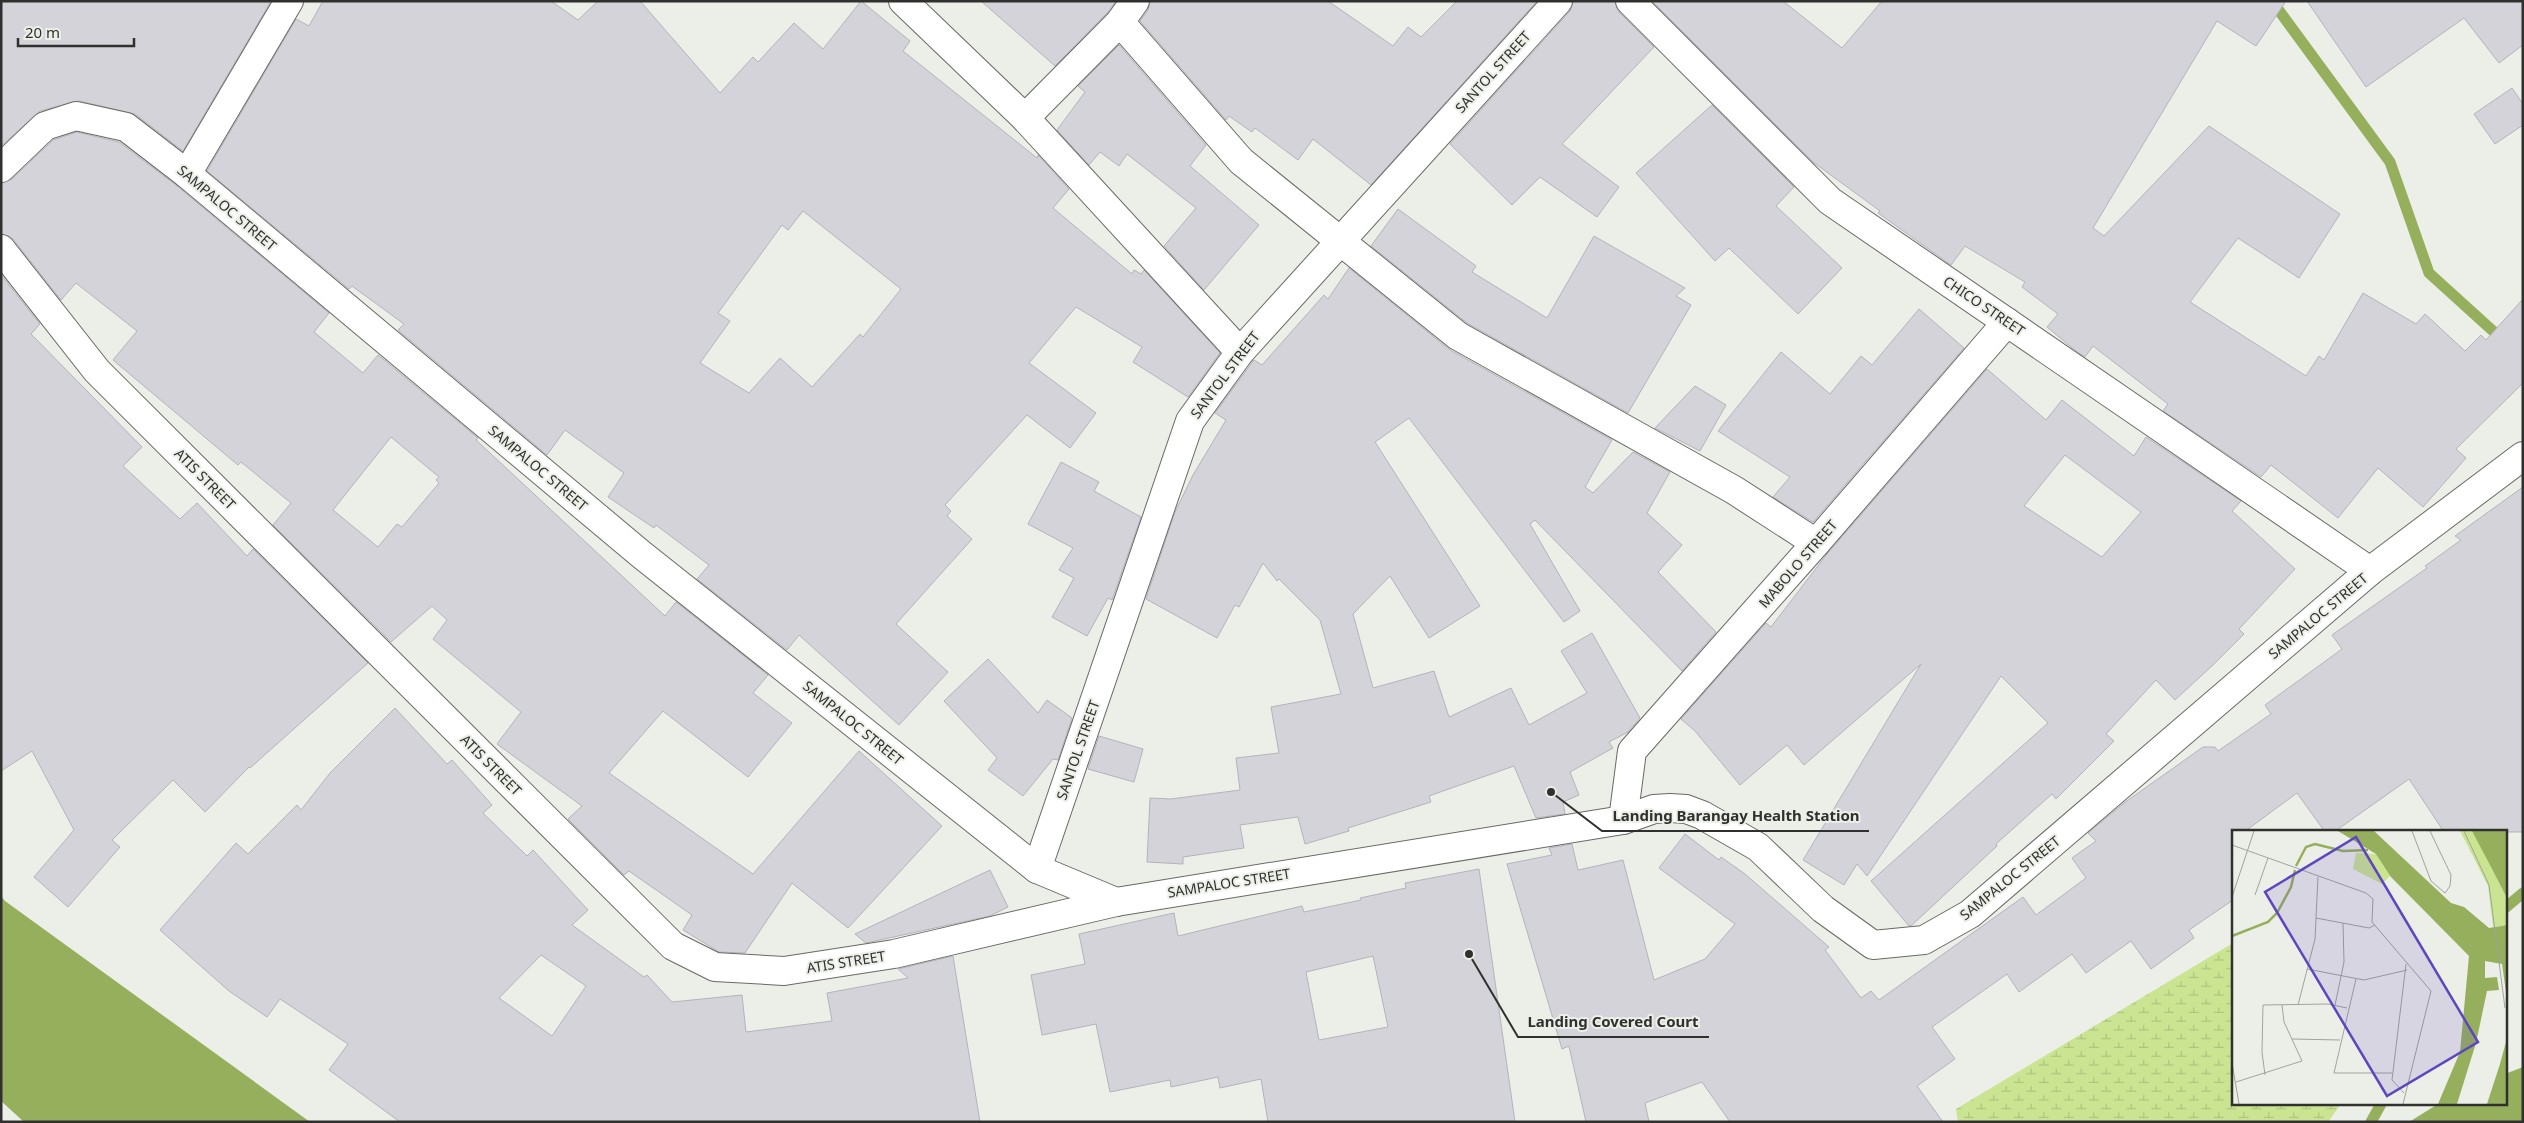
<svg xmlns="http://www.w3.org/2000/svg" width="2524" height="1123" viewBox="0 0 2524 1123" font-family="'Noto Sans',sans-serif">
<style>
.wetland{fill:url(#wetland-marsh)}
.water{fill:#96af5c}
.lines{fill:none;stroke-linecap:round;stroke-linejoin:round}
.stream{stroke:#96af5c;stroke-width:11}
.building{fill:#d4d3da;stroke:#b3b3ba;fill-rule:evenodd}
.street-casing{stroke:#686a64;stroke-width:30}
.secondary-casing{stroke:#686a64;stroke-width:30}
.street{stroke:#fff;stroke-width:28}
.secondary{stroke:#fff;stroke-width:28}
.labels{text-anchor:middle;stroke-width:4;stroke-linejoin:round;paint-order:stroke}
.street-label{font-size:14px;fill:#30312e;stroke:#ecefe8}
.inset-river{fill:none;stroke:#96af5c;stroke-width:2.5}
.inset-road{fill:none;stroke:#a1a39e;stroke-width:1}
.view{fill:#5e46be;fill-opacity:0.15;stroke:#5e46be;stroke-width:2.5}
.inset-edge{fill:none;stroke:#30312e;stroke-width:2.5}
.leader{fill:none;stroke:#30312e;stroke-width:2}
.callout-dot{fill:#30312e;stroke:#ecefe8;stroke-width:2}
.callout-label{font-size:15px;text-anchor:middle;font-weight:bold;fill:#30312e;stroke:#ecefe8;stroke-width:4;stroke-linejoin:round;paint-order:stroke}
</style>
<defs>
<pattern id="wetland-marsh" width="20" height="14" patternUnits="userSpaceOnUse" patternTransform="scale(1.25)"><rect width="20" height="14" fill="#cae492"/><path d="M1 5h8M5 5V1M11 12h8M15 12V8" fill="none" stroke="#aec47e"/></pattern>
</defs>
<rect width="100%" height="100%" fill="#ecefe8"/>
<path class="wetland" d="M2233,943V1104H2341L2328,1122H1958L1956,1109Z"/>
<g class="water">
<path d="M1,896L5,901L310,1122H24L1,1101Z"/>
<path d="M2523,1067V1122H2409L2438,1104H2505V1074Z"/>
</g>
<g class="lines">
<g class="stream">
<path d="M2272,1L2390,162L2429,273L2504,341"/>
<path d="M2505,908L2523,893"/>
<path d="M2371,1122L2381,1104"/>
</g>
</g>
<g class="building">
<path d="M1,1H268L270,3L183,151L135,114L79,101L40,111L1,146Z"/>
<path d="M323,1H551L578,20L598,1H640L720,93L753,57L758,62L794,23L823,49L861,1L910,41L903,51L1037,158L1038,155L1069,189L1053,208L1132,274L1134,270L1141,274L1144,270L1220,353L1188,397L1133,362L1142,347L1076,307L1029,363L1096,413L1070,448L1027,415L945,505L951,511L947,516L972,539L896,624L948,672L899,725L799,635L787,650L697,579L709,565L656,525L654,528L608,497L624,473L565,430L547,455L398,330L404,324L352,286L349,289L207,171L296,19L309,26ZM803,211L901,289L863,337L860,334L812,387L780,358L749,393L700,363L730,321L718,313L782,225L788,230Z"/>
<path d="M981,1H1116L1108,12L1055,66Z"/>
<path d="M1150,1H1328L1393,46L1408,27L1421,37L1457,1H1537L1371,185L1313,139L1298,160L1255,128L1252,132L1229,116L1226,120L1140,21L1148,10Z"/>
<path d="M1573,1H1615L1619,12L1654,47L1562,144L1619,187L1597,217L1540,177L1512,205L1450,144L1570,11Z"/>
<path d="M1652,1H1783L1842,48L1882,1H2286L2256,46L2217,21L2093,228L2104,236L2209,126L2340,214L2299,278L2238,238L2190,302L2306,376L2319,356L2324,360L2363,293L2416,324L2425,314L2465,351L2481,335L2486,340L2523,299V383L2456,449L2466,458L2423,507L2378,468L2338,518L2271,465L2261,477L2163,411L2168,404L2093,346L2085,357L2076,351L2047,327L2058,314L2022,287L2025,282L1965,246L1951,265L1878,213L1880,211L1813,162Z"/>
<path d="M2307,1H2523V45L2499,63L2464,18L2366,87Z"/>
<path d="M1119,45L1206,145L1190,166L1259,225L1204,290L1164,246L1196,208L1127,154L1119,166L1100,152L1089,165L1057,130L1085,92L1078,86Z"/>
<path d="M2512,88L2523,104V125L2495,144L2474,114Z"/>
<path d="M1712,105L1794,187L1776,206L1842,268L1798,314L1729,248L1715,261L1636,173Z"/>
<path d="M77,132L119,142L177,186L329,313L314,332L363,373L378,355L478,438L476,440L665,616L676,602L768,675L753,693L792,723L748,777L663,711L609,773L753,874L859,751L942,826L848,928L792,883L745,953L719,952L683,930L692,915L629,871L624,875L568,819L582,806L497,744L521,712L433,639L447,620L432,606L391,642L273,525L291,503L241,462L238,465L113,360L137,331L76,283L61,300L13,239L1,234V183L12,179L53,140ZM391,437L439,477L436,480L439,483L402,527L397,524L378,547L333,510Z"/>
<path d="M1398,209L1476,266L1472,272L1547,318L1594,236L1685,288L1676,296L1691,305L1628,413L1467,323L1371,246Z"/>
<path d="M1349,268L1450,350L1612,440L1585,487L1593,493L1633,452L1670,472L1647,513L1682,545L1658,572L1716,632L1682,671L1535,520L1530,524L1580,611L1564,622L1409,418L1375,442L1480,606L1429,638L1390,576L1353,614L1373,688L1434,671L1449,717L1511,688L1529,725L1587,693L1561,651L1592,633L1640,718L1628,732L1609,742L1613,748L1570,772L1579,795L1563,802L1565,814L1536,818L1514,766L1429,796L1431,802L1348,828L1349,831L1305,844L1298,817L1240,825L1244,848L1183,857V864L1147,862L1150,798L1171,799L1240,790L1236,758L1279,753L1271,707L1341,694L1320,620L1279,579L1277,581L1263,563L1239,607L1235,605L1217,638L1146,599L1175,512L1193,475L1226,420L1215,413L1254,360L1262,365L1324,295L1328,299Z"/>
<path d="M1,275L40,324L31,334L142,447L123,466L180,519L197,503L247,556L253,549L368,663L250,768L249,767L205,812L173,780L112,840L120,847L68,907L34,877L74,830L32,751L1,771Z"/>
<path d="M1919,309L1964,348L1813,522L1773,497L1790,477L1718,431L1781,352L1830,394L1861,356L1872,365Z"/>
<path d="M1987,369L2046,420L2062,400L2134,456L2146,437L2241,501L2232,511L2295,569L2239,629L2244,634L2213,665L2175,700L2156,680L2106,734L2114,741L2056,799L2052,794L1996,844L1997,846L1912,925L1909,926L1871,881L2048,723L2001,676L1867,876L1857,864L1844,885L1803,860L1921,664L1804,765L1787,745L1740,785L1695,731L1681,719L1766,623L1771,627L1827,554ZM2065,455L2141,512L2102,557L2024,506Z"/>
<path d="M1695,386L1726,405L1700,451L1655,428Z"/>
<path d="M1061,462L1099,482L1094,491L1141,517L1112,600L1108,598L1087,636L1052,617L1074,578L1059,570L1073,548L1028,524Z"/>
<path d="M2523,487V832H2444L2409,779L2334,832H2325L2297,793L2244,832H2233V900L2189,930L2194,938L2151,969L2131,941L2086,973L2072,954L2019,992L2007,974L1932,1027L1955,1059L1917,1086L1943,1122H1730L1702,1082L1645,1103L1649,1122H1586L1569,1046L1562,1049L1507,864L1552,855L1549,848L1572,844L1578,870L1623,860L1654,980L1705,959L1735,924L1659,868L1685,834L1719,860L1721,857L1745,874L1829,947L1825,950L1861,998L1871,991L1879,1000L2023,897L2036,915L2086,878L2072,858L2096,841L2088,833L2124,803L2203,747H2215L2218,751L2271,714L2265,705L2342,649L2332,635L2427,568L2425,566L2461,540L2455,536Z"/>
<path d="M988,659L1038,713L1047,700L1072,718L1058,760L1053,759L1023,796L988,770L997,758L944,701Z"/>
<path d="M395,708L447,764L452,760L492,805L483,813L527,856L533,850L588,910L572,925L644,977L647,975L672,1002L742,995L746,1032L832,1021L827,993L908,978L898,969L953,956L980,1122H400L329,1070L348,1044L280,999L267,1017L229,991L160,930L236,843L248,854L297,805L301,810L330,773ZM541,955L586,986L552,1036L499,998Z"/>
<path d="M1099,736L1143,749L1134,782L1088,769Z"/>
<path d="M1479,869L1515,1122H1268L1261,1079L1220,1088L1218,1077L1171,1087L1170,1080L1110,1092L1096,1024L1042,1035L1031,975L1085,964L1079,934L1174,913L1178,936L1302,906L1304,912L1361,900L1360,898L1406,888L1405,883ZM1373,956L1388,1027L1319,1040L1306,972Z"/>
<path d="M990,870L1008,907L990,916L866,943L855,934Z"/>
</g>
<g class="lines">
<g class="street-casing">
<g id="street">
<path d="M903,1L1025,118L1240,352"/>
<path d="M1630,1L1830,201L2370,571"/>
<path d="M1120,22L1241,161L1458,336L1734,490L1816,543"/>
<path d="M1025,118L1120,22L1135,1"/>
<path d="M187,174L289,1"/>
<path d="M1623,820L1632,751L1816,543L2007,322"/>
<path d="M1037,869L1190,421L1240,352L1558,1"/>
</g>
</g>
<g class="secondary-casing">
<g id="secondary">
<path d="M1,168L45,126L76,116L126,127L187,174L642,555L1037,869L1116,902"/>
<path d="M1,249L97,371L673,946L715,967L784,971L894,954L1116,902L1623,820L1654,809L1670,808L1686,809L1702,815L1758,847L1823,909L1873,945L1924,940L1970,914L2370,571L2523,456"/>
</g>
</g>
<use href="#street" class="street"/>
<use href="#secondary" class="secondary"/>
</g>
<g class="labels">
<g class="street-label">
<text transform="translate(1493 72) rotate(-48)" y="5">SANTOL STREET</text>
<text transform="translate(227 208) rotate(40)" y="5">SAMPALOC STREET</text>
<text transform="translate(1984 306) rotate(34)" y="5">CHICO STREET</text>
<text transform="translate(1225 375) rotate(-53)" y="5">SANTOL STREET</text>
<text transform="translate(538 468) rotate(40)" y="5">SAMPALOC STREET</text>
<text transform="translate(205 479) rotate(45)" y="5">ATIS STREET</text>
<text transform="translate(1798 564) rotate(-49)" y="5">MABOLO STREET</text>
<text transform="translate(2318 616) rotate(-40)" y="5">SAMPALOC STREET</text>
<text transform="translate(853 723) rotate(39)" y="5">SAMPALOC STREET</text>
<text transform="translate(1078 750) rotate(-71)" y="5">SANTOL STREET</text>
<text transform="translate(491 765) rotate(45)" y="5">ATIS STREET</text>
<text transform="translate(2010 878) rotate(-39)" y="5">SAMPALOC STREET</text>
<text transform="translate(1229 883) rotate(-9)" y="5">SAMPALOC STREET</text>
<text transform="translate(846 962) rotate(-9)" y="5">ATIS STREET</text>
</g>
</g>
<g transform="translate(2232 830)">
<rect width="275" height="275" fill="#ecefe8"/>
<path d="M124,23L144,24L162,42L150,54L121,39Z" fill="#cae492"/>
<path d="M228,1H241L275,68V95L261,97L256,56Z" fill="#cae492"/>
<path d="M106,1H142L219,73L232,77L257,98L275,95V169L270,134L253,131V148L265,147L267,160L255,161L244,213L225,274H206L228,222L237,126L159,47L144,24ZM240,1H275V68L259,37ZM275,208V274H255L268,234Z" fill="#96af5c"/>
<path class="inset-river" d="M64,36L74,17L83,14L111,21L136,20M0,106L36,92L45,83L59,57L63,40"/>
<path class="inset-road" d="M180,1L199,51L213,63L218,56L219,45L198,1M232,1L257,55L273,178M0,15L134,63L141,69L140,92L199,161L171,274M23,65L36,28M0,67L22,1M84,88L137,98L143,95M75,139L132,150L175,140M124,149L102,243H160M66,175L83,109L86,47M103,175L112,132L111,93M60,209L108,210M0,233L7,274M33,245L30,222L31,175L96,174L115,178M4,252L70,231L52,192L50,175M172,263L160,250L174,134"/>
<path class="view" d="M124,7L246,212L155,266L33,62Z"/>
<rect width="275" height="275" class="inset-edge"/>
</g>
<path class="leader" d="M1551 792L1602 831H1869M1469 954L1518 1037H1709"/>
<g class="callout-dot">
<circle cx="1551" cy="792" r="5"/>
<circle cx="1469" cy="954" r="5"/>
</g>
<g class="callout-label">
<text x="1736" y="821">Landing Barangay Health Station</text>
<text x="1613" y="1027">Landing Covered Court</text>
</g>
<rect width="2524" height="1123" fill="none" stroke="#30312e" stroke-width="5"/>
<path d="M18 38v8h116v-8" fill="none" stroke="#30312e" stroke-width="2.5"/>
<text x="25" y="38" font-size="15" fill="#30312e" stroke="#ecefe8" stroke-width="4" paint-order="stroke">20 m</text>
</svg>
